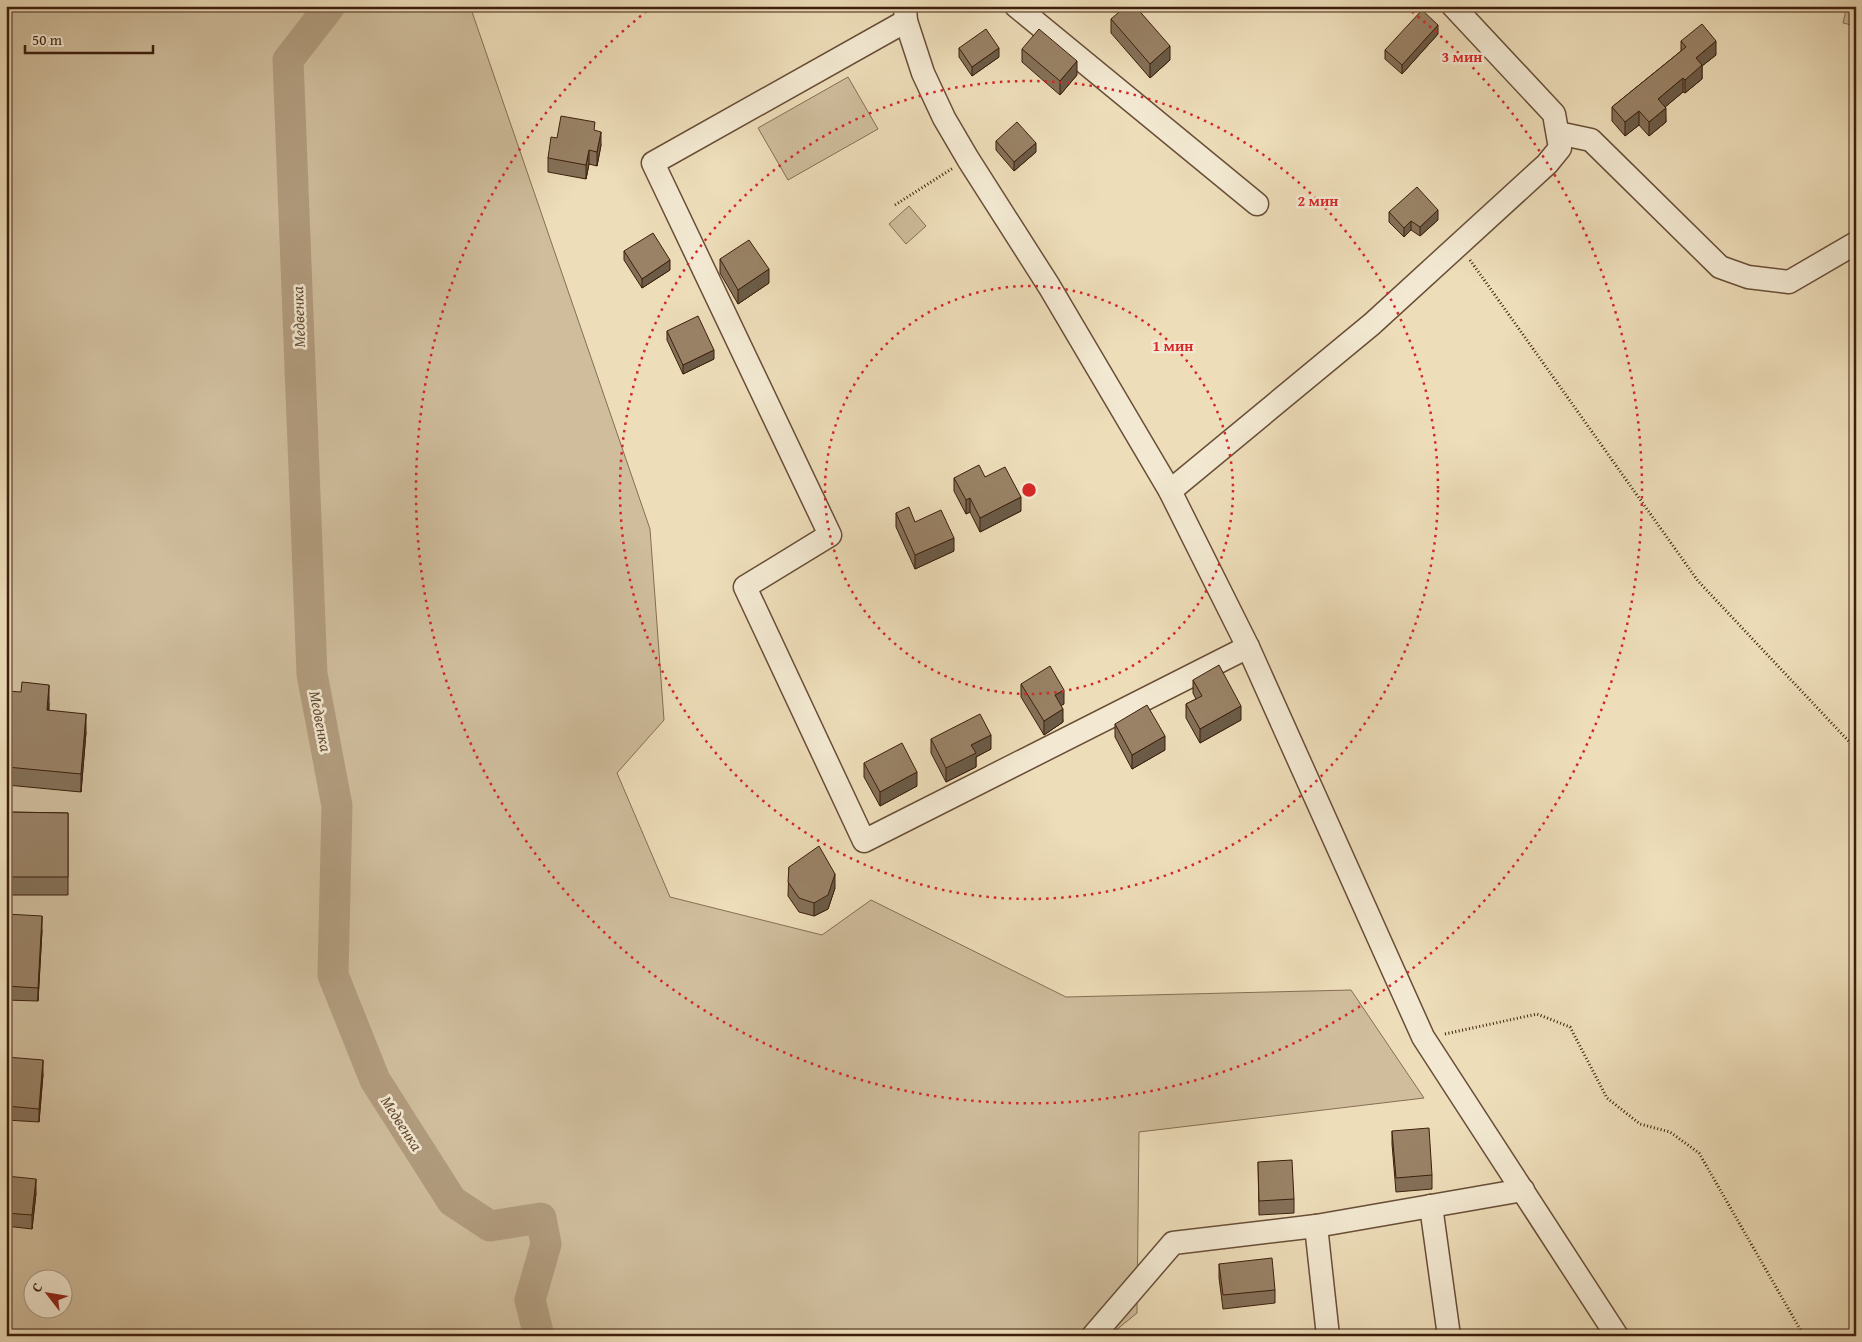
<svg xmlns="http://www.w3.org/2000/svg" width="1862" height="1342" viewBox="0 0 1862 1342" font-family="'Gentium Book Plus',serif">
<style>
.green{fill:#cfbd9c;stroke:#866e54;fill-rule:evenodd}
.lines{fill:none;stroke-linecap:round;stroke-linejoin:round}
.river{stroke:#b19c7e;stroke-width:31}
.minor-casing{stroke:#694e37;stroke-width:25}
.path{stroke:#3d1f0c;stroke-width:3;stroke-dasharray:1 2.5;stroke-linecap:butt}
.minor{stroke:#f3e9d2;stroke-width:22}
.wall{fill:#847058;stroke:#3d1f0c}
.shaded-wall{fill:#6b5b47;stroke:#3d1f0c}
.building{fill:#998266;stroke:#3d1f0c}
.ring{fill:none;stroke:#d62828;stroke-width:2.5;stroke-dasharray:2.5 5}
.labels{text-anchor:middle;stroke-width:5;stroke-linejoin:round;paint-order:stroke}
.water-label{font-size:16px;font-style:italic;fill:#664b34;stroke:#f3e9d2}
.centre{fill:#d62828;stroke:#f3e9d2;stroke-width:2.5}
.ring-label{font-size:15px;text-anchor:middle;font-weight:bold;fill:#d62828;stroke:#f3e9d2;stroke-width:5;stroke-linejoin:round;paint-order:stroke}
</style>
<rect width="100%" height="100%" fill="#edddb9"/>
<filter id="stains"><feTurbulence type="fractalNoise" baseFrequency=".004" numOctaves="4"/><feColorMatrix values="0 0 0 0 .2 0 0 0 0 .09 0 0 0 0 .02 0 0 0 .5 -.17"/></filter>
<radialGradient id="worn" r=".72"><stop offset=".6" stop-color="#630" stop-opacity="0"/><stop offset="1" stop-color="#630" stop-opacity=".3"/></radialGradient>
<g class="green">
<path d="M6,6H470L650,529L664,720L617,773L670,897L822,935L871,900L1066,997L1351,990L1424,1098L1139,1132L1137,1313L1109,1336H6ZM32,1280H62V1310H32Z"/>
<path d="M1847,6H1856V26L1843,23Z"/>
<path d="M848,77L878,129L788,180L758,128Z"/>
<path d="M909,206L926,226L906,244L889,224Z"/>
</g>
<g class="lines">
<path class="river" d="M330,6L288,60L312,674L337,806L333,975L375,1080L452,1201L490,1226L541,1218L546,1244L530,1300L539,1336"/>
<g class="minor-casing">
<g id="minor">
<path d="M1016,6L1257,204"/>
<path d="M905,8L906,21L923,73L944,118L968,159L1049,286L1170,491L1248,647L1423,1037L1617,1336"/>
<path d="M906,21L653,163L830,535L745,587L864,841L1248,647"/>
<path d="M1558,133L1591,140L1720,267L1748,277L1789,282L1856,243"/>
<path d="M1170,491L1372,324L1547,164L1560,148L1554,114L1453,6"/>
<path d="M1431,1206L1449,1336"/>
<path d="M1093,1336L1173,1243L1316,1226"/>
<path d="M1328,1336L1316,1226L1523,1190"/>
</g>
</g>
<g class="path">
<path d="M895,205L953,168"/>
<path d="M1470,260L1698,581L1856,749"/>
<path d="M1445,1034L1537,1014L1570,1027L1607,1098L1640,1124L1670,1132L1699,1153L1804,1336"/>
</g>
<use href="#minor" class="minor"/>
</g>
<g class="wall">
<path d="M1111,19L1170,60L1150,78L1111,33Z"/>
<path d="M1438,34L1402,74L1385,59V50Z"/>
<path d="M1681,41L1716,55L1702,66V79L1685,93L1683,92L1665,107L1666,122L1649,136L1639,125L1625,136L1612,121V107L1681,51Z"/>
<path d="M959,48L999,57L972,76L959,57Z"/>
<path d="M1022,49L1077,75L1060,95L1022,62Z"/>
<path d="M595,131L601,145L597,166L589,164L586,179L548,172V158L557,138Z"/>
<path d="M996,141L1036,152L1014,171L996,150Z"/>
<path d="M1389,212L1438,220L1420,236L1411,230L1404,237L1389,222Z"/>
<path d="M624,251L670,270L642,288L624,260Z"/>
<path d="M720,259L769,283L738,304L720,273Z"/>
<path d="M667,331L714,359L683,374L667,340Z"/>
<path d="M985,477L1021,511L980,532L970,512L966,514L954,491V478Z"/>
<path d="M896,513L915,522L954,551L915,569L896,527Z"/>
<path d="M1193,680L1241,720L1200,743L1186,718V704L1196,699L1193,693Z"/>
<path d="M1021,684L1064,704L1061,705L1063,722L1044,735L1021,697Z"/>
<path d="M6,691L49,703V711L86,732L81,792L7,785V767L9,741L6,740Z"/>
<path d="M1115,724L1165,750L1132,769L1115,737Z"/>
<path d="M931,739L991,749L976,757V767L946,782L931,753Z"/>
<path d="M864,763L917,786L880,806L864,777Z"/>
<path d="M6,812L68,813V895H7Z"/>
<path d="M789,867L835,888L828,909L814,916L799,912L788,896Z"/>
<path d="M6,914L42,930L38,1001L6,1000Z"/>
<path d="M6,1057L43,1074L39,1122L6,1120Z"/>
<path d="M1392,1131L1432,1175V1189L1396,1192L1392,1144Z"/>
<path d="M1258,1162L1294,1199V1213L1259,1215Z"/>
<path d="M6,1176L36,1193L32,1229L6,1226Z"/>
<path d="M1219,1264L1275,1290V1303L1223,1309L1219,1278Z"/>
</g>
<g class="shaded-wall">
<path d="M1438,25V34L1402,74V65Z"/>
<path d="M1716,41V55L1702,66V79L1685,93V80L1696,58Z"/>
<path d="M1170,46V60L1150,78V64Z"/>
<path d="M999,48V57L972,76V67Z"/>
<path d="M1077,61V75L1060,95V81Z"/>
<path d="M1683,78V92L1658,113V99Z"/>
<path d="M1666,108V122L1649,136V122Z"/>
<path d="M1639,111V125L1625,136V122Z"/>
<path d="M601,132V145L597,166V152Z"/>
<path d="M1036,143V152L1014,171V162Z"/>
<path d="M589,150V164L586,179V165Z"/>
<path d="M1438,210V220L1420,236V227Z"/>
<path d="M1411,221V230L1404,237V228Z"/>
<path d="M670,260V270L642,288V279Z"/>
<path d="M769,269V283L738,304V290Z"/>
<path d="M714,350V359L683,374V365Z"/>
<path d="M1021,497V511L980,532V518Z"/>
<path d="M970,498V512L966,514V500Z"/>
<path d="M954,538V551L915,569V555Z"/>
<path d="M49,685V703L47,729V710Z"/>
<path d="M1064,690V704L1055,709V695Z"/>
<path d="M1241,706V720L1200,743V729Z"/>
<path d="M1063,709V722L1044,735V721Z"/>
<path d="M86,714V732L81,792V774Z"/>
<path d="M991,735V749L976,757V767L946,782V768L971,745Z"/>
<path d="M1165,736V750L1132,769V755Z"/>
<path d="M917,772V786L880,806V792Z"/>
<path d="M835,874V888L828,909L814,916V903Z"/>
<path d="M42,916V930L38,1001V988Z"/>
<path d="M43,1060V1074L39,1122V1109Z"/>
<path d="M36,1179V1193L32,1229V1215Z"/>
</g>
<g class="building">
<path d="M1126,6H1135L1170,46L1150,64L1111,19Z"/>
<path d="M1422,10L1438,25L1402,65L1385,50Z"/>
<path d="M1702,24L1716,41L1696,58L1702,65L1685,80L1683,78L1658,99L1666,108L1649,122L1639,111L1625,122L1612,107L1686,47L1681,41Z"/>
<path d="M986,29L999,48L972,67L959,48Z"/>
<path d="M1039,29L1077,61L1060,81L1022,49Z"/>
<path d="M561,116L595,122L594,130L601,132L597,152L589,150L586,165L548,158L551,137L557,138Z"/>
<path d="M1017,122L1036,143L1014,162L996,141Z"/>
<path d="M1417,187L1438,210L1420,227L1411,221L1404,228L1389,212Z"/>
<path d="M653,233L670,260L642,279L624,251Z"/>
<path d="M749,240L769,269L738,290L720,259Z"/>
<path d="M698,316L714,350L683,365L667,331Z"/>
<path d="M979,465L985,477L1005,467L1021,497L980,518L970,498L966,500L954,478Z"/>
<path d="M909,507L915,522L941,510L954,538L915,555L896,513Z"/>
<path d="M1219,665L1241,706L1200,729L1186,704L1202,696L1193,680Z"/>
<path d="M1050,666L1064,690L1055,695L1063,709L1044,721L1021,684Z"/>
<path d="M22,682L49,685L47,710L86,714L81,774L7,767L11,723L6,722V691L21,692Z"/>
<path d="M1147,705L1165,736L1132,755L1115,724Z"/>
<path d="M980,714L991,735L971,745L976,753L946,768L931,739Z"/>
<path d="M902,743L917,772L880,792L864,763Z"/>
<path d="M6,812L68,813V877H7V835H6Z"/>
<path d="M819,846L835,874L828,895L814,903L799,898L788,882L789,867Z"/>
<path d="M6,914L42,916L38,988L6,986Z"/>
<path d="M6,1057L43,1060L39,1109L6,1106Z"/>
<path d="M1429,1128L1432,1175L1396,1178L1392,1131Z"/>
<path d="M1292,1160L1294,1199L1259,1201L1258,1162Z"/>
<path d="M6,1176L36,1179L32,1215L6,1213Z"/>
<path d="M1272,1258L1275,1290L1223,1295L1219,1264Z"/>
</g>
<g class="ring">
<circle cx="1029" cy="490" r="204"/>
<circle cx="1029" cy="490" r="409"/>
<path d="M1406 7A613 613 0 1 1 652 7"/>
</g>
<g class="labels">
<g class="water-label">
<text transform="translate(298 317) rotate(-92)" y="6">Медвенка</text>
<text transform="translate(321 721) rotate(79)" y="6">Медвенка</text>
<text transform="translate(402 1123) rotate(57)" y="6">Медвенка</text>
</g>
</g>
<circle cx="1029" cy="490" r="8" class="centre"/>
<g class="ring-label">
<text x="1462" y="62">3 мин</text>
<text x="1318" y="206">2 мин</text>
<text x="1173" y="351">1 мин</text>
</g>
<rect width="1862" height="1342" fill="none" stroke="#edddb9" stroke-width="25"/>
<rect x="8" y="8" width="1847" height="1327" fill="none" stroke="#3d1f0c" stroke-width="2.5"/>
<rect x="12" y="12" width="1837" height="1317" fill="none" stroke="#3d1f0c"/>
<g transform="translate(48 1294) rotate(301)"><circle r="24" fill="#f3e9d2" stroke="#aa9883"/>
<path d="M0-4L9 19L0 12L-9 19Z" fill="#8f2418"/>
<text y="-8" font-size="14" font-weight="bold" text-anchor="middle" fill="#3d1f0c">С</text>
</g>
<path d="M25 45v8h128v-8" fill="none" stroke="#3d1f0c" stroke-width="2.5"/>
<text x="32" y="45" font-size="15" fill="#3d1f0c" stroke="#f3e9d2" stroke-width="4" paint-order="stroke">50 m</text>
<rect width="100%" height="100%" filter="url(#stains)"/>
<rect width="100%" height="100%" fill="url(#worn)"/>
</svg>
